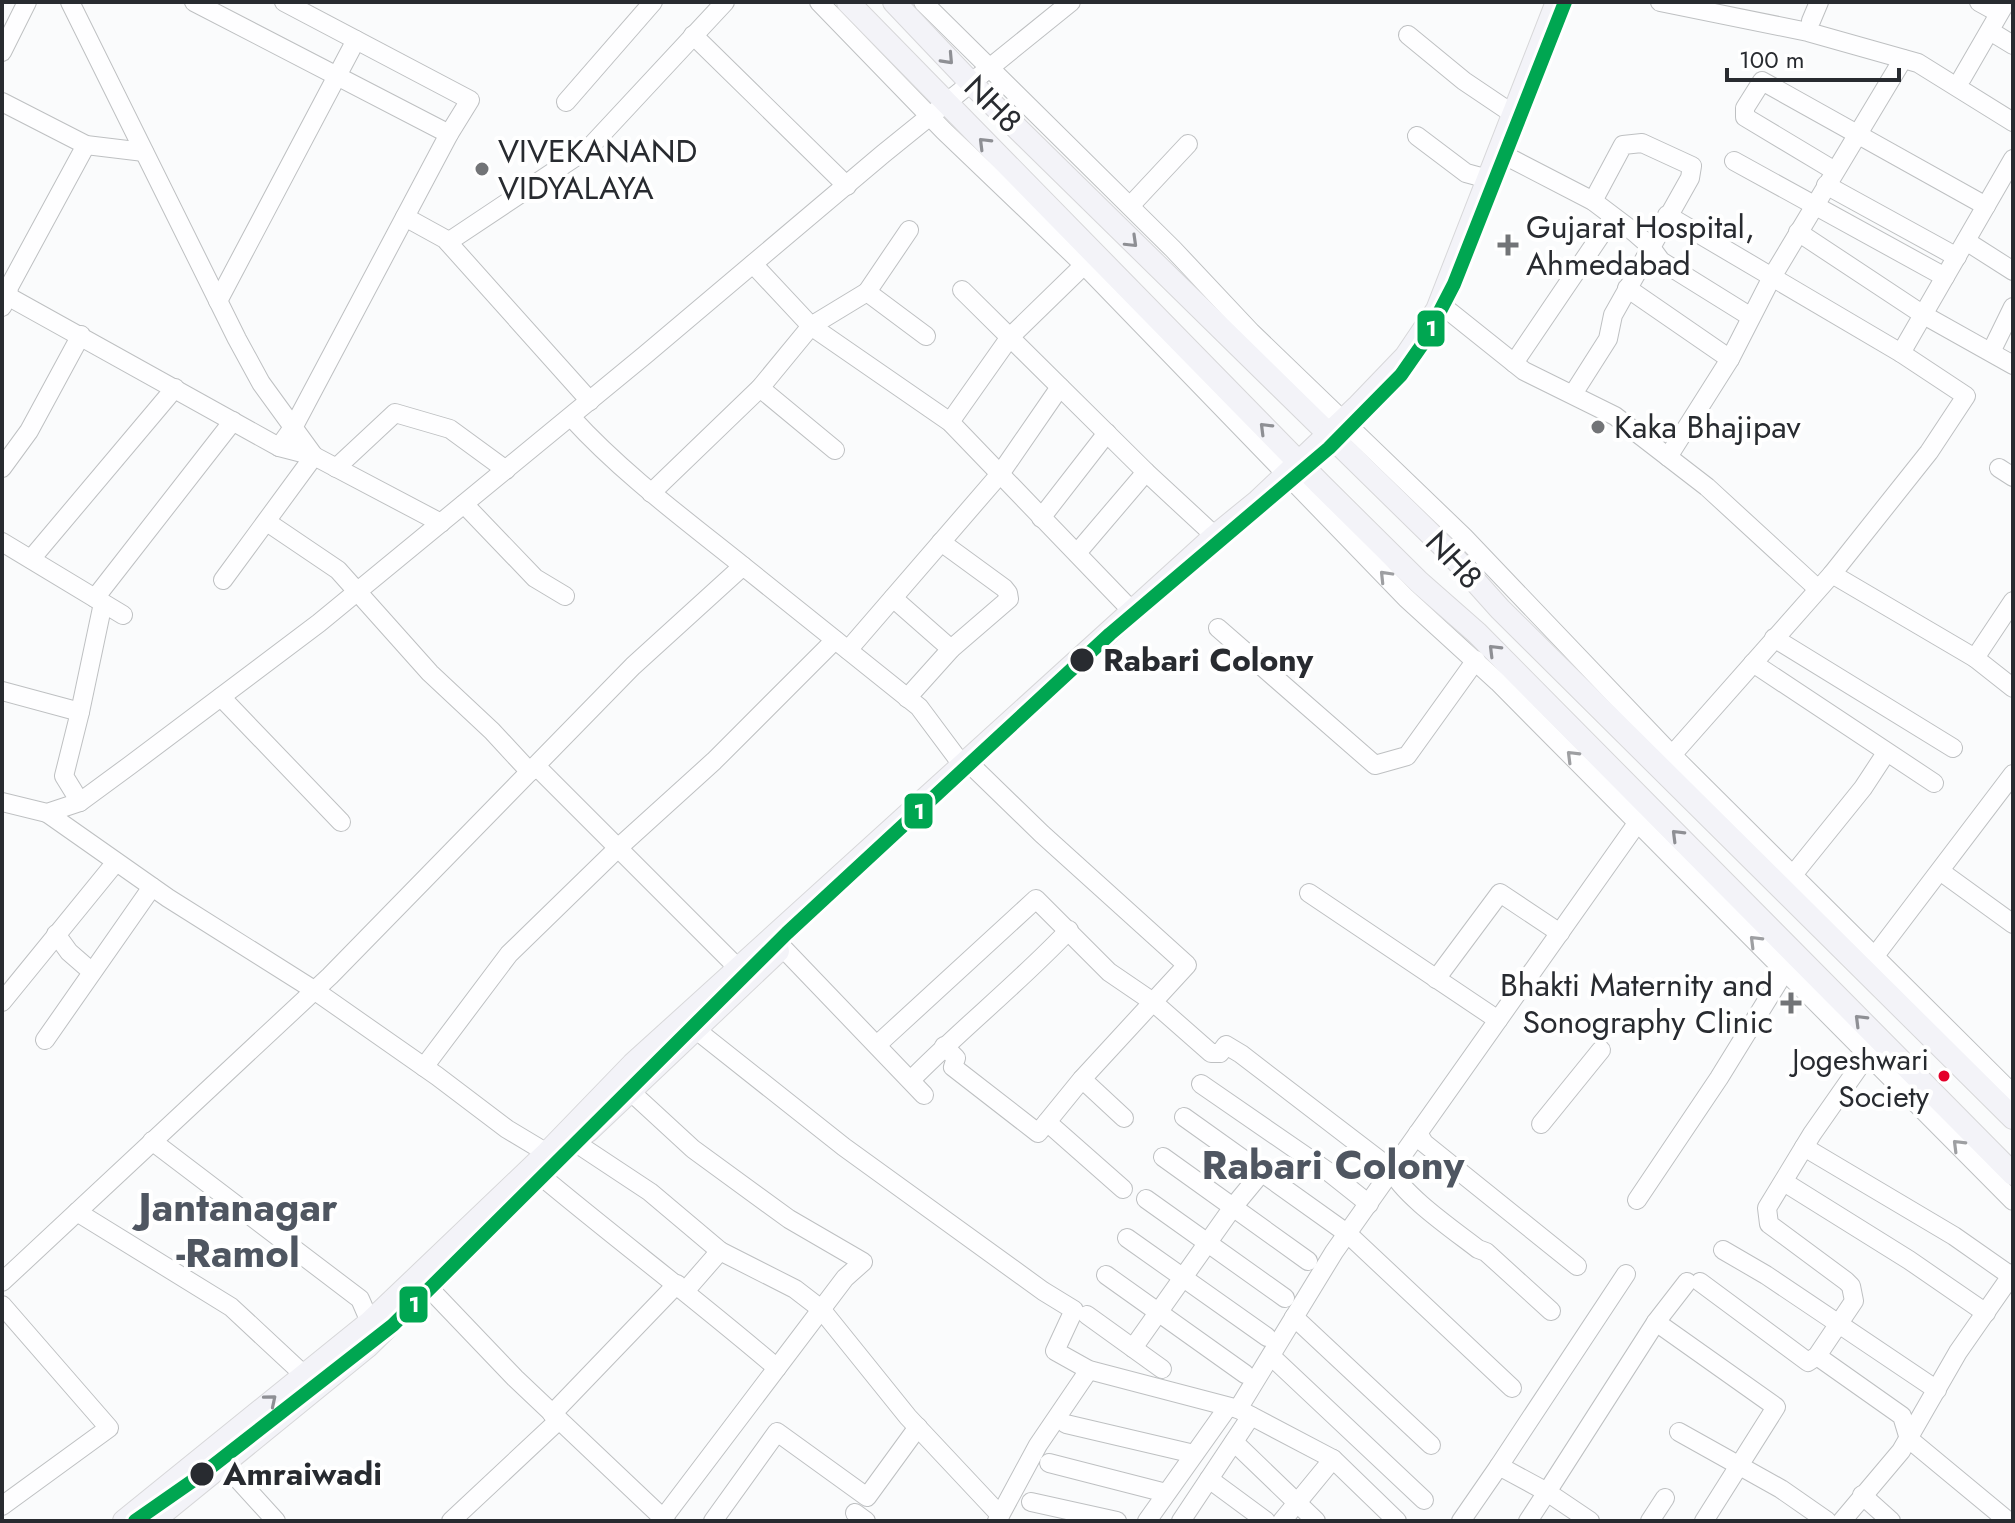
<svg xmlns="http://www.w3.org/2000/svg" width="2015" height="1523" viewBox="0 0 2015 1523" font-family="Jost,sans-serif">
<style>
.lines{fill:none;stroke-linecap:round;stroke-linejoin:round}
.minor-casing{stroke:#bec0c2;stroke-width:20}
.major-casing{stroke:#d7d7d9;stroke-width:24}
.minor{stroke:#fefeff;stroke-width:18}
.major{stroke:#f3f3f8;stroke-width:22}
.metro-1-casing{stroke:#fff;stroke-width:20}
.metro-1{stroke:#00a651;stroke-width:14}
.oneway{stroke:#8e8f94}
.oneway2{stroke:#9e9fa2}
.poi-dot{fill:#727477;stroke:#fff;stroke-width:3}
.stop-dot{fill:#282b30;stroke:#fff;stroke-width:3}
.bus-dot{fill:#e4002b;stroke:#fff;stroke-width:3}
.labels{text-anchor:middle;stroke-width:8;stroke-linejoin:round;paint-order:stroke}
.bus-label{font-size:30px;fill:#282b30;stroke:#fff;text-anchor:end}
.street-label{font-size:32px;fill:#282b30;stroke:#fff}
.poi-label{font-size:32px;fill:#282b30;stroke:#fff;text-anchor:start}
.stop-label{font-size:32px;font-weight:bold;fill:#282b30;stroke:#fff;text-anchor:start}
.district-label{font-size:40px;font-weight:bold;fill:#4f5661;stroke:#fff}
.line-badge{stroke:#fff;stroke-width:3}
.badge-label{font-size:22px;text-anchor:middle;font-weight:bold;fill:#fff}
</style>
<rect width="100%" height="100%" fill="#fafbfc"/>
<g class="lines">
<g class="minor-casing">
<g id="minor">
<path d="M70,2L237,339L261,383L314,456L223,580"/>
<path d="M194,2L449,134"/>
<path d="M819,2L944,131L1084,265L1406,598L1498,682L2013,1201"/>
<path d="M923,2L1173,249L1251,332L1464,537L1672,755L2013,1094"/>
<path d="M1660,2L1808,32L1918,63L2013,122"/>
<path d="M1979,2L1999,13"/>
<path d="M1811,21L1819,2"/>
<path d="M1990,31L2013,45"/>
<path d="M693,35L847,186"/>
<path d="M1408,35L1464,81L1513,114"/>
<path d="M2,52L27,2"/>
<path d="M1903,59L1772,277L1901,353L2013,159"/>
<path d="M1962,78L2006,2"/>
<path d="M2,102L86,145L144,152"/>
<path d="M566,102L653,2"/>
<path d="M1417,136L1466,173L1488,179"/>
<path d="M1508,157L1593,201L1634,232L1650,246L1661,261L1751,317"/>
<path d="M1734,161L1945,277"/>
<path d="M1835,171L1745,117V108L1762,81L1986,206"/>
<path d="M1826,185L1957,257"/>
<path d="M1130,206L1188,144"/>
<path d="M1667,215L1772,277L1730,359L1668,457"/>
<path d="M405,217L445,239L590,401"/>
<path d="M909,230L867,292L926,336"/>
<path d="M1798,232L1922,314L2013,365"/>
<path d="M1966,241L2013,271"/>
<path d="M448,242L589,148L725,2"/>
<path d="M753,264L811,326L867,292"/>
<path d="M1627,288L1730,359"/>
<path d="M962,290L1146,472L1215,536"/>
<path d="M2,293L279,447L314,456L441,523"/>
<path d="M218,301L356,40"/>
<path d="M2,307L8,296L9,287L86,145"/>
<path d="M1449,311L1524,371L1615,416L1707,487L1818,589"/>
<path d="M1991,352L2013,307"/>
<path d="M1514,363L1613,217"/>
<path d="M760,388L835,450"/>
<path d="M1573,394L1608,339L1613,315L1690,178L1692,166L1642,143L1623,145L1593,201"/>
<path d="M571,417C622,473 683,518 743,566"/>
<path d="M950,422L1010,337L1084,265"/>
<path d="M279,447L294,426L449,134L470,100L284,2"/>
<path d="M2,468L29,431L81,335"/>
<path d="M336,468L395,413L450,429L506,470"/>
<path d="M1999,468L2013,477"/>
<path d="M651,493L760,388L811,326L950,422L1133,612"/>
<path d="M464,504L535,578L565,596"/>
<path d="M1041,518L1107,433"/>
<path d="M267,522L338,570L430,673L492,731L530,772"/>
<path d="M2,542L123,615"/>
<path d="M1077,553L1146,472"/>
<path d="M31,559L175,388"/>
<path d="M1832,574L1929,452L1966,396L1901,353"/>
<path d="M95,598L233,421"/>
<path d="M893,598L951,649"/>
<path d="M2013,601L1975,658L2013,688"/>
<path d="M1218,628L1375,765L1407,756L1476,660"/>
<path d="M1774,638L1953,748"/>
<path d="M848,650L1000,474L1060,387"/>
<path d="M1753,663L1934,783"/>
<path d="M2,691L80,712L64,776L80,802"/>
<path d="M221,697L341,822"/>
<path d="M907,698L951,649L1009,599L1008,593L1004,588L941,542"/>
<path d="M80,712L103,603"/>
<path d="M1672,755L1832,574L1975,658"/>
<path d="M536,766L746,976"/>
<path d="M2,802L47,813L80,802L129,766L319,623L645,355L883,154L1071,2"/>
<path d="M47,813L168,898L314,990L437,1076L507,1129L547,1153"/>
<path d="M1940,871L2013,924"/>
<path d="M1792,876L1863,788L1886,753"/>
<path d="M1309,893L1498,1020"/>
<path d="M56,934L69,952L92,972"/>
<path d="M782,947L924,1095"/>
<path d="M1874,957L2013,774"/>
<path d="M1436,979L1500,893L1560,933"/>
<path d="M2,1002L116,862"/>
<path d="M695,1029L844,1147L1043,1291L1074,1310L1055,1351L1089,1370L1238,1409L1333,1459L1397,1521"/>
<path d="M45,1040L152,887"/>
<path d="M878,1044L1036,899L1109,972L1153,1002L1211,1053H1220L1226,1045L1241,1054L1391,1169C1401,1194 1455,1231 1478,1249L1486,1252L1551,1311"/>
<path d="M944,1046L956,1058L953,1067L1038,1133L1082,1079L1187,965L1042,834L973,767"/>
<path d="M424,1067L509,954L618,848L714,761L835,640"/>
<path d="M1082,1079L1124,1118"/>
<path d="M911,1080C962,1028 1019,983 1069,930"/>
<path d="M1201,1084L1330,1173L1369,1204"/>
<path d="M630,1091L693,1149L789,1219L863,1262L845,1278L661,1521"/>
<path d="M1184,1117L1348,1234L1512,1388"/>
<path d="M1047,1122L1123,1189"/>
<path d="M1541,1124L1601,1050"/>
<path d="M1418,1133L1424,1143L1577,1266"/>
<path d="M152,1141L360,1299L370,1322"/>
<path d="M576,1143L650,1192L720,1251"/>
<path d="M1804,1147L1954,1236L2011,1276"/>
<path d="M1163,1157L1308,1261"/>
<path d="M541,1176C619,1241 700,1302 777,1368"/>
<path d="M1784,1182L1909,1260L1986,1313"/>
<path d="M1146,1199L1285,1298"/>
<path d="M1637,1200L1719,1078L1785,971"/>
<path d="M77,1212L231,1307L303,1374"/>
<path d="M1127,1238L1267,1337"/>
<path d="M1723,1250L1766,1275L1937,1390"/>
<path d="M1106,1275L1245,1374"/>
<path d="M2,1282L330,976L633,666L743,566L919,707L963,766"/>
<path d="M1700,1282L1808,1362L1817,1356L1854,1301L1851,1286L1846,1281L1769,1224L1767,1208L1812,1134L1868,1054"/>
<path d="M428,1287L515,1378L666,1521"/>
<path d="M686,1290L720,1251L795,1289L821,1309L908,1417L1000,1515"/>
<path d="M2,1305L109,1428L2,1506"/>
<path d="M1087,1315L1162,1369"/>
<path d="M1294,1317L1431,1445"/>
<path d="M1656,1322L1776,1407L1704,1521"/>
<path d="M1133,1348L1233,1207L1262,1172"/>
<path d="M1271,1356L1424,1500"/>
<path d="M1817,1356L1902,1416L1909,1439L2008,1521"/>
<path d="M1238,1409L1334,1252L1638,822"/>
<path d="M552,1414L677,1284"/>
<path d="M1066,1424L1194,1454"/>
<path d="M1679,1432L1781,1489L1827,1521"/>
<path d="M1234,1442L1316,1521"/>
<path d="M1049,1463L1166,1493"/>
<path d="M224,1464L276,1521"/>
<path d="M1499,1466L1626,1274"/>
<path d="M1209,1479L1266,1521"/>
<path d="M1862,1495L1891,1521"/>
<path d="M1031,1502L1117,1521"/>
<path d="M855,1513L866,1521"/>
<path d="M451,1521L559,1420"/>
<path d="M713,1521L777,1432L867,1497L918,1427"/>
<path d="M997,1521L1038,1445L1089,1370"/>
<path d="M1147,1521L1228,1407"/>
<path d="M1181,1521L1251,1416"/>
<path d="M1282,1521L1333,1459"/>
<path d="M1461,1521L1499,1466L1547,1492L1656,1322L1687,1282"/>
<path d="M1528,1521L1547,1492L1590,1521"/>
<path d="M1650,1521L1665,1498"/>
<path d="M1842,1521L1901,1451L1958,1352L2013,1273"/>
</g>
</g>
<g class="major-casing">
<g id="major">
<path d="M848,2L1320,484L1419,582L1477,633L2013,1174"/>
<path d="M894,2L971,83L1449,552L1500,609L2013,1118"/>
<path d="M588,1131L778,951"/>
<path d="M124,1521L370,1322L547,1153L633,1064L1215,536L1258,501L1357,407L1406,356L1437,310L1557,2"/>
<path d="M153,1521L368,1346L418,1297"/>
</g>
</g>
<use href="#minor" class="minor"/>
<use href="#major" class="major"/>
<g class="metro-1-casing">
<path id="metro-1" d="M135,1521L201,1475L393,1325L787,933L1110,634L1329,448L1401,375L1424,342L1454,284L1565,2"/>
</g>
<use href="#metro-1" class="metro-1"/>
</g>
<defs><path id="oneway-chevron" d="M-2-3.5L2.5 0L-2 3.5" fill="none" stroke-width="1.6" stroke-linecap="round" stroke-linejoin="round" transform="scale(2)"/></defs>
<g class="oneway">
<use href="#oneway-chevron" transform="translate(948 59) rotate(47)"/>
<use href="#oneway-chevron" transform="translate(984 143) rotate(-135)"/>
<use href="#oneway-chevron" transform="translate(1132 242) rotate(44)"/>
<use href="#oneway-chevron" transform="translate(1265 428) rotate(-135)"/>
<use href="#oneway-chevron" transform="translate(1494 650) rotate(-135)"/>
<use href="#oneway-chevron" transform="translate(1677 835) rotate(-135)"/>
<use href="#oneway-chevron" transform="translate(1860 1020) rotate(-135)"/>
<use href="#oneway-chevron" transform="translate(271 1400) rotate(-40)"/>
</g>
<g class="oneway2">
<use href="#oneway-chevron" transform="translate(1385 576) rotate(-134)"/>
<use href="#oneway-chevron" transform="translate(1572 756) rotate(-135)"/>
<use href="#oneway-chevron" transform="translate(1755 941) rotate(-135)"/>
<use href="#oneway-chevron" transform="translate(1958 1145) rotate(-135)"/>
</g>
<g class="poi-dot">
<circle cx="482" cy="169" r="8"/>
<path d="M1504 233h8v8h8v8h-8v8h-8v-8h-8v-8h8z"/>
<circle cx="1598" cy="427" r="8"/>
<path d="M1787 991h8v8h8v8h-8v8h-8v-8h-8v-8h8z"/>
</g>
<g class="stop-dot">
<circle cx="1082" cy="660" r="13"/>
<circle cx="202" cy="1474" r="13"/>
</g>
<circle class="bus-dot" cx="1944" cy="1076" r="7"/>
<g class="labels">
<g class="bus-label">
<text x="1929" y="1070">Jogeshwari<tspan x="1929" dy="37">Society</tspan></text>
</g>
<g class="street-label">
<text transform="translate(993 104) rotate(45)" y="11">NH8</text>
<text transform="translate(1454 560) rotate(47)" y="11">NH8</text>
</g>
<g class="poi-label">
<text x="498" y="162">VIVEKANAND<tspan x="498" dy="37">VIDYALAYA</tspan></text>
<text x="1526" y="238">Gujarat Hospital,<tspan x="1526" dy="37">Ahmedabad</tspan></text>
<text x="1614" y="438">Kaka Bhajipav</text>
<text x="1773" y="996" text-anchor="end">Bhakti Maternity and<tspan x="1773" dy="37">Sonography Clinic</tspan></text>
</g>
<g class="stop-label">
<text x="1103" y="671">Rabari Colony</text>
<text x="223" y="1485">Amraiwadi</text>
</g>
<g class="district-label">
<text x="1333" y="1179">Rabari Colony</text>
<text x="238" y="1221">Jantanagar<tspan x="238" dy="46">-Ramol</tspan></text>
</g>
</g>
<g class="line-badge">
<rect x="1416" y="309" width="30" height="39" rx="8" fill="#00a651"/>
<rect x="903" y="792" width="31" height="38" rx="8" fill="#00a651"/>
<rect x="398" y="1285" width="31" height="39" rx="8" fill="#00a651"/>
</g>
<g class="badge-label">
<text x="1431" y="336">1</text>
<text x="919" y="819">1</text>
<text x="414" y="1312">1</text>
</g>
<rect width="2015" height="1523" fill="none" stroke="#282b30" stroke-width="8"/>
<path d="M1727 68v12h172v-12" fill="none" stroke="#282b30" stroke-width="4"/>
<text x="1739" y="68" font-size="24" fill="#282b30" stroke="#ffffff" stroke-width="6" paint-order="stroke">100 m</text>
</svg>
